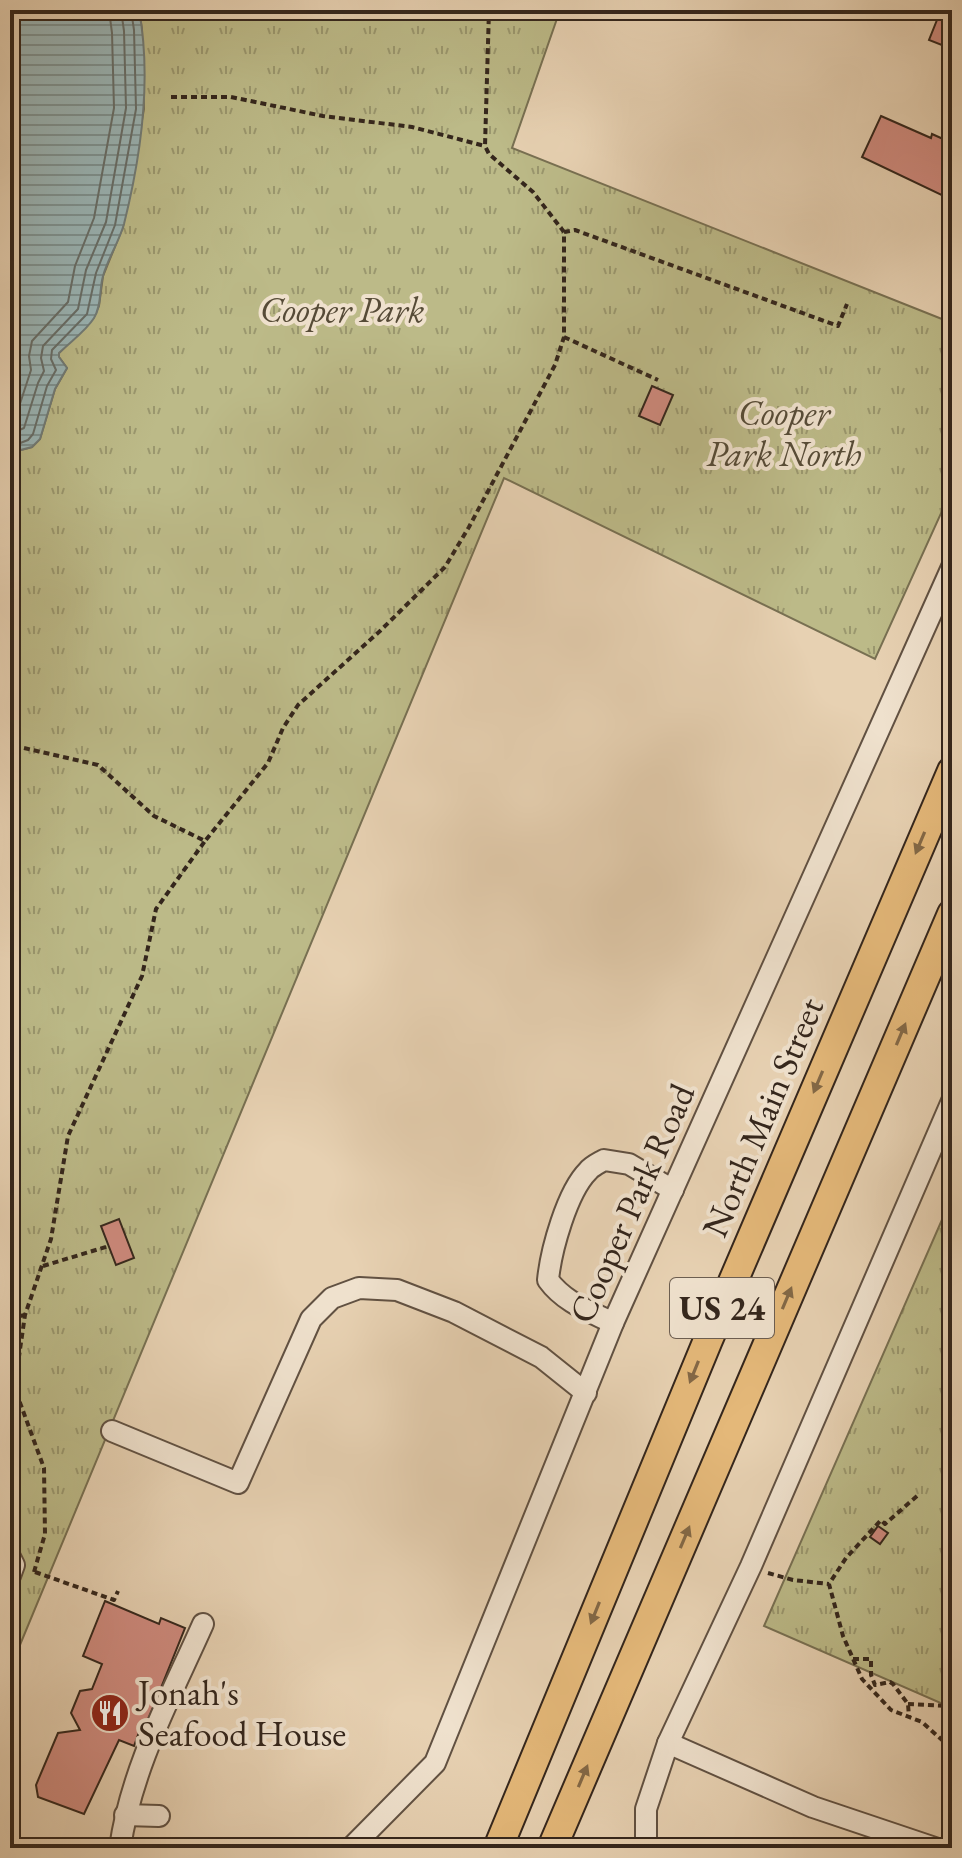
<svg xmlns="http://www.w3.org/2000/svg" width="962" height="1858" viewBox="0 0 962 1858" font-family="'EB Garamond',serif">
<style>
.grass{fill:url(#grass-tufts);stroke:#787052;stroke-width:2}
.water{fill:url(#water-rules);stroke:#717c78;stroke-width:2}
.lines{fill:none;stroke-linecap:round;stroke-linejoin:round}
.shore{stroke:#676e69;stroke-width:2}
.building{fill:#d08b7f;stroke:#34261c;stroke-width:2}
.minor-casing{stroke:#615142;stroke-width:24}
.highway-casing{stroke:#34261c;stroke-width:32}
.path{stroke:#34261c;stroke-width:4;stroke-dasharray:6 4;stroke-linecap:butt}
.minor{stroke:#efe1cd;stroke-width:20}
.highway{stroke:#e4b879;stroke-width:28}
.oneway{fill:#836846}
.labels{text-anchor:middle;stroke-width:8;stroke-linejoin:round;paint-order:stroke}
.shield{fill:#efe1cd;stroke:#6c5e51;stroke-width:2}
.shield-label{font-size:34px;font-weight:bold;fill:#34261c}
.park-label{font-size:36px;font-style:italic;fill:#564b37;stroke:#efe1cd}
.street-label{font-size:36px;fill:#34261c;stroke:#efe1cd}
.poi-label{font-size:36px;fill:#34261c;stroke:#efe1cd;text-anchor:start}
</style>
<defs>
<pattern id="grass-tufts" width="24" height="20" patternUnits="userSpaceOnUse" patternTransform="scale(2)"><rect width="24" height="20" fill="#bcba88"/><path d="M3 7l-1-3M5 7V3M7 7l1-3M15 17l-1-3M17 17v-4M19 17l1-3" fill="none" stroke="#9a976e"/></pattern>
<pattern id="water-rules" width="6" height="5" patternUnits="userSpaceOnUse" patternTransform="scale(2)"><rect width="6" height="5" fill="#9ab5b6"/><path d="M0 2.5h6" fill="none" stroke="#7e9393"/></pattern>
</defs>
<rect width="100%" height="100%" fill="#e7d1b2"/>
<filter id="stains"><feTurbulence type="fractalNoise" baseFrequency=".0025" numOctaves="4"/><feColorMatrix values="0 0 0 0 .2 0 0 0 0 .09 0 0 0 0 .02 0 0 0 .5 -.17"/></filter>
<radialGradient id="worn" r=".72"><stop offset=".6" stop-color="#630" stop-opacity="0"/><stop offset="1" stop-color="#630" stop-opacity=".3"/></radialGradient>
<g class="grass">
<path d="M139,10H560L512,148L952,323V489L875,659L504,478L10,1669V458L17,451L32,447L40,439L55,389L67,368L59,357V353L93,319L99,306L103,276L123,227L144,109L142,29Z"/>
<path d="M941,1222L952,1245V1708L764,1626Z"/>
</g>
<path class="water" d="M10,10H139C152,80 141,156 124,224C119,242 108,258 103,276C99,290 102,305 94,318C86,331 70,342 59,353V357L67,368L55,389L40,439L32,447L17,451L10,458Z"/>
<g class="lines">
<g class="shore">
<path d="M10,422L15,419L31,370L29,356L32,341L68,302L75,266L94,218L114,108L112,33L109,10"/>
<path d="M10,434L24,428L38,383L44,371L41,358L43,346L78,309L86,270L106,222L126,108L124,31L121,10"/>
<path d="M10,447L28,440L33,434L47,386L56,370L51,359L52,350L87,314L96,273L115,225L136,109L134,30L131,10"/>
</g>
</g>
<g class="building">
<path d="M941,10H952V49L929,40Z"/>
<path d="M881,116L931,138L932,134L952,143V200L862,157Z"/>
<path d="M652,386L673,395L660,425L639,416Z"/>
<path d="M119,1219L134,1258L116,1265L101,1226Z"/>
<path d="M878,1526L888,1533L880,1544L870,1537Z"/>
<path d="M105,1601L159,1624L161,1618L185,1628L146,1725L142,1724L134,1746L119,1740L84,1814L38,1797L36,1785L58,1733L80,1730L71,1713L80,1691L92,1689L102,1664L83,1656Z"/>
</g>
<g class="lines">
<g class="minor-casing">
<g id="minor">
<path d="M613,1323C589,1311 564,1302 548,1280C551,1250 567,1192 588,1171C592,1166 599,1163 604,1160L629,1164L673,1190"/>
<path d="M112,1431L238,1483L311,1319L332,1298L359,1288L397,1290L454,1312L541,1357L586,1393"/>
<path d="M10,1557L14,1565L10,1576"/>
<path d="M668,1743L813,1807L935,1848"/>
<path d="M125,1815L159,1816"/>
<path d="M120,1848C131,1769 171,1696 203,1624"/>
<path d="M351,1848L435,1763L613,1323L952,567"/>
<path d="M646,1848V1809L668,1743L751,1566L952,1101"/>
</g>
</g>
<g class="highway-casing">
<g id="highway">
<path d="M498,1848L708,1340L952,771"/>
<path d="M552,1848L952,914"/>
</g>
</g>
<g class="path">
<path d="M171,97H231L323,116L412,127L485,146"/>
<path d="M564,232L575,230L838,326L847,304"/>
<path d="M564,337L658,380"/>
<path d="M24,748L98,765L154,816L205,841L268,763L283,728L298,705L380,631L445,567L469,527L555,365L564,337V232L533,192L489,154L485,146L489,10"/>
<path d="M43,1266L109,1246"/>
<path d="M10,1318L25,1315"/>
<path d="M917,1496L885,1524L881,1520L846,1558L829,1584L843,1636L862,1679L891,1710L922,1722L952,1749"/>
<path d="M34,1572L45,1534L44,1468L19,1400L16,1377L25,1315L51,1239L68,1136L142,976L156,909L205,841"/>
<path d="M35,1572L114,1600L118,1591"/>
<path d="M768,1573L793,1580L829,1584"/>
<path d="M853,1659H871V1675L875,1685L890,1682L893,1684L908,1704L909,1717"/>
<path d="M908,1704L947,1706L952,1710"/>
</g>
<use href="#minor" class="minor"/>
<use href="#highway" class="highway"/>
</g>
<defs><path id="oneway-solid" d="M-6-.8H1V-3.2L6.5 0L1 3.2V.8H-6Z" transform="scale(2)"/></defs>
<g class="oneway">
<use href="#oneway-solid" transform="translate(920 843) rotate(113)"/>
<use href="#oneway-solid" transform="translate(901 1034) rotate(-67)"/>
<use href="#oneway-solid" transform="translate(818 1082) rotate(113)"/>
<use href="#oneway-solid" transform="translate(787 1298) rotate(-67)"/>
<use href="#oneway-solid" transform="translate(694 1372) rotate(112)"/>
<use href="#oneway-solid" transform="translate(685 1537) rotate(-67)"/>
<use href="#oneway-solid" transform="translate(595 1613) rotate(112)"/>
<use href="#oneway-solid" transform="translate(583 1776) rotate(-67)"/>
</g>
<defs>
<g id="restaurant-disc" transform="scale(2)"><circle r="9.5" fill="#8f2418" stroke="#efe1cd"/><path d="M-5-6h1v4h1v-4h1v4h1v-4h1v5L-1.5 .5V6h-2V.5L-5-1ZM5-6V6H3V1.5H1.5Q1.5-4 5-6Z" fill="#fff"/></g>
</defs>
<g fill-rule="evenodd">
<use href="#restaurant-disc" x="110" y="1713"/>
</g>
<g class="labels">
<rect class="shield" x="670" y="1278" width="104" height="60" rx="6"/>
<g class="shield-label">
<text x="722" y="1320">US 24</text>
</g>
<g class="park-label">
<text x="342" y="322">Cooper Park</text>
<text x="784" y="425">Cooper<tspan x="784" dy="41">Park North</tspan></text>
</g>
<g class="street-label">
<text transform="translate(762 1117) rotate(-67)" y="13">North Main Street</text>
<text transform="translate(631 1203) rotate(-66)" y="13">Cooper Park Road</text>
</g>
<g class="poi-label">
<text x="138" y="1705">Jonah's<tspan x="138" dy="41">Seafood House</tspan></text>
</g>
</g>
<rect width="962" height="1858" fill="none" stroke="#e7d1b2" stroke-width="40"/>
<rect x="12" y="12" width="938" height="1834" fill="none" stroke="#34261c" stroke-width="4"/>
<rect x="20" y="20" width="922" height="1818" fill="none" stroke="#34261c" stroke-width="2"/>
<rect width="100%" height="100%" filter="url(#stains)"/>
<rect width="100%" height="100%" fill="url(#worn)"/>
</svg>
